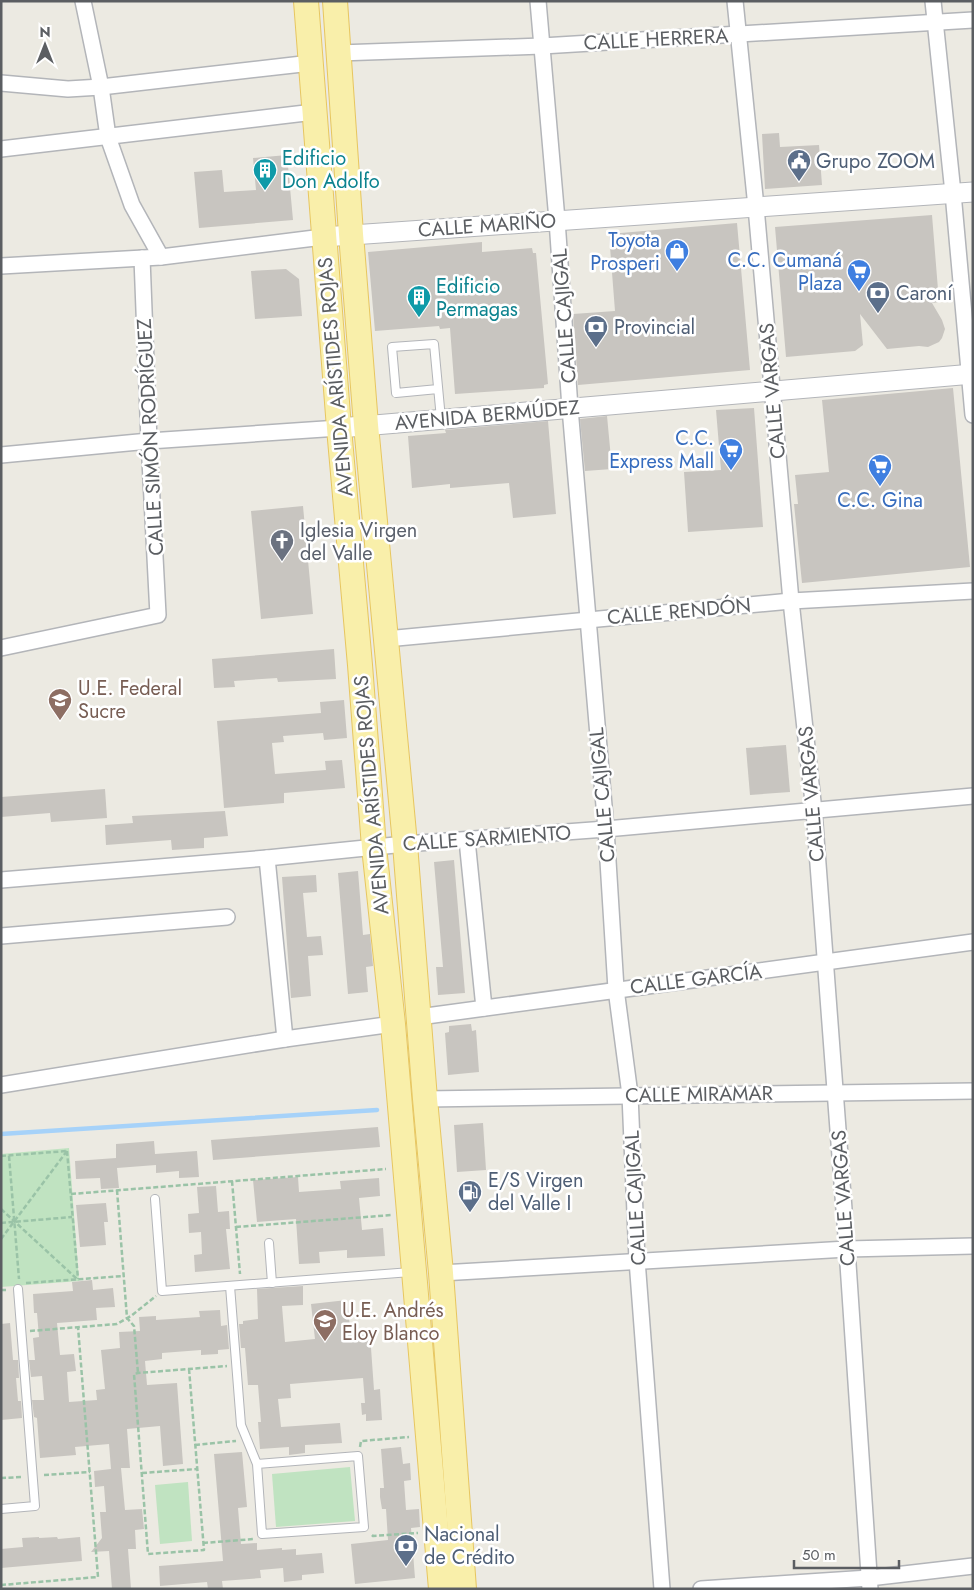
<svg xmlns="http://www.w3.org/2000/svg" width="974" height="1590" viewBox="0 0 974 1590" font-family="Jost,sans-serif">
<style>
.green{fill:#c0e3c1}
.lines{fill:none;stroke-linecap:round;stroke-linejoin:round}
.stream{stroke:#a6d2f9;stroke-width:4.5}
.building{fill:#c8c5c0}
.service-casing{stroke:#b3b5b9;stroke-width:10}
.minor-casing{stroke:#b3b5b9;stroke-width:18}
.tertiary-casing{stroke:#b3b5b9;stroke-width:21}
.primary-casing{stroke:#e7c660;stroke-width:26}
.path{stroke:#9ac3a7;stroke-width:2.5;stroke-dasharray:5 2.5;stroke-linecap:butt}
.service{stroke:#fff;stroke-width:8}
.minor{stroke:#fff;stroke-width:15}
.tertiary{stroke:#fff;stroke-width:19}
.primary{stroke:#f9efaa;stroke-width:24}
.labels{text-anchor:middle;stroke-width:5;stroke-linejoin:round;paint-order:stroke}
.street-label{font-size:20px;fill:#5b5e62;stroke:#fff}
.culture-label{font-size:20px;fill:#0d838f;stroke:#fff;text-anchor:start}
.service-label{font-size:20px;fill:#4e5e75;stroke:#fff;text-anchor:start}
.shop-label{font-size:20px;fill:#366cbe;stroke:#fff;text-anchor:end}
.worship-label{font-size:20px;fill:#5b616d;stroke:#fff;text-anchor:start}
.education-label{font-size:20px;fill:#785e54;stroke:#fff;text-anchor:start}
</style>
<rect width="100%" height="100%" fill="#eceae2"/>
<g class="green">
<path d="M69,1148L79,1281L1,1287V1154Z"/>
<path d="M350,1467L355,1521L276,1527L272,1474Z"/>
<path d="M188,1482L192,1541L160,1544L155,1485Z"/>
</g>
<g class="lines">
<path class="stream" d="M1,1134L377,1110"/>
</g>
<g class="building">
<path d="M779,133L780,147L819,145L822,185L765,189L762,134Z"/>
<path d="M287,155L293,220L199,228L194,172L222,170L224,192L256,190L253,158Z"/>
<path d="M932,215L939,302L932,303L942,320L945,329L942,338L939,342L928,347L919,346L887,349L860,314L863,345L855,351L786,357L775,227Z"/>
<path d="M737,223L750,370L578,385L573,314L615,311L609,234Z"/>
<path d="M482,242V252L532,248L533,253H536L548,384L544,385V388L455,394L450,328L440,329L439,326L375,331L368,252Z"/>
<path d="M286,269L299,279L302,316L255,319L251,271Z"/>
<path d="M953,388L970,567L802,583L794,504H798L795,475L829,472L822,400Z"/>
<path d="M754,408L763,527L688,532L684,472L721,470L716,410Z"/>
<path d="M607,416L612,469L585,471L580,419Z"/>
<path d="M548,421L556,514L513,518L509,483L450,488V484L412,488L408,436L446,433L445,430Z"/>
<path d="M303,506L313,614L261,619L251,511Z"/>
<path d="M334,649L336,679L278,682L277,678L234,681L235,687L214,688L212,659Z"/>
<path d="M344,700L347,738L324,740L323,733L283,736L284,742L272,743L275,774L326,770L325,761L342,760L345,788L284,793V803L224,808L217,721L321,713L320,702Z"/>
<path d="M786,745L790,792L750,795L746,748Z"/>
<path d="M105,789L107,818L51,822L50,813L1,817V797Z"/>
<path d="M225,811L228,836L204,838V848L172,850L171,840L106,845L105,825L133,823L132,816Z"/>
<path d="M454,860L465,993L438,995L436,967H443L434,862Z"/>
<path d="M358,871L363,935L370,934L373,966L366,967L368,992L348,994L338,873Z"/>
<path d="M316,875L317,892L303,893L307,937L321,936L323,955L308,956L311,996L291,998L282,877Z"/>
<path d="M471,1024L472,1031L476,1030L479,1072L448,1075L445,1033L449,1032V1026Z"/>
<path d="M483,1123L486,1170L457,1172L454,1125Z"/>
<path d="M378,1127L380,1147L213,1160L211,1140Z"/>
<path d="M154,1141L155,1154L197,1151L199,1177L179,1178V1171L156,1173V1165L117,1168L119,1188L101,1189L100,1178L76,1179L75,1161L116,1158V1144Z"/>
<path d="M298,1177L299,1192L341,1189L340,1181L379,1178L380,1196L359,1198L362,1230L383,1228L385,1256L347,1258V1250L319,1252L320,1263L299,1264L296,1219L257,1222L253,1180Z"/>
<path d="M216,1186L218,1212L229,1211L230,1229H226L230,1269L195,1272L194,1255L202,1254L201,1232L189,1233L188,1214L199,1213L197,1187Z"/>
<path d="M106,1203L108,1222H104L106,1245L80,1247L76,1205Z"/>
<path d="M92,1280L93,1290L113,1288L115,1307L96,1308L97,1320L57,1323L60,1355L74,1354L76,1371L67,1372L69,1402L97,1400L96,1390L105,1389L101,1350L120,1348L119,1332L140,1331L139,1317L156,1316V1320L200,1317L199,1311L220,1310L221,1326L227,1325L229,1349L218,1350V1354L201,1355V1350L162,1353V1359L145,1361L147,1385L177,1383L183,1464L163,1466L160,1426L127,1429L130,1468H121L125,1510L142,1509L144,1529L135,1530L136,1549H128L131,1589H112L109,1551L91,1552L102,1538L100,1512H106L104,1486L95,1487L94,1471L111,1469L109,1444L75,1447L76,1455L40,1458L37,1418L34,1417L32,1400H44L42,1376L31,1377L29,1360H35L33,1338L39,1337L37,1313H34L33,1294L73,1291L72,1282Z"/>
<path d="M303,1286V1305L282,1306L285,1342L315,1339L311,1304L347,1300L351,1336L370,1334L374,1390L380,1389L382,1420L366,1421V1414L362,1415L361,1403H365L363,1378L290,1384L291,1398L278,1399L281,1427L340,1423L342,1443L305,1445V1453L289,1455V1447L260,1449L258,1422H261L258,1385H248L245,1348H241L239,1324H243V1321L258,1319L257,1289Z"/>
<path d="M10,1323L13,1360H18L19,1378H16L18,1401H21L22,1418L1,1420V1324Z"/>
<path d="M401,1447L403,1464L410,1463L411,1480L404,1481L406,1510L419,1509L420,1527L411,1528L415,1578L355,1584L351,1544L388,1540L386,1509H382L380,1497V1488H384L381,1449Z"/>
<path d="M242,1452L247,1507L238,1508L241,1544L257,1543V1550L282,1548V1550L296,1549V1555L322,1553L324,1573L302,1575V1580L284,1582L283,1568L260,1570L261,1578L222,1581L223,1589H208L207,1582L160,1586L159,1566L223,1561L214,1454Z"/>
<path d="M39,1537V1538L57,1537L58,1539L80,1537L82,1561L1,1568V1549L23,1547L22,1538Z"/>
</g>
<g class="lines">
<g class="service-casing">
<g id="service">
<path d="M438,389L396,393L392,347L434,344L441,419"/>
<path d="M155,1199L162,1291L411,1272"/>
<path d="M269,1243L272,1283"/>
<path d="M230,1286L241,1425L257,1464L262,1534L364,1527L358,1456L257,1464"/>
<path d="M1,1509L35,1506L18,1289"/>
</g>
</g>
<g class="minor-casing">
<g id="minor">
<path d="M83,1L101,87L108,137L132,205L161,257"/>
<path d="M538,1L557,220L570,408L606,829L616,989L630,1095L637,1260L662,1589"/>
<path d="M735,1L756,207L791,601L814,811L847,1249L870,1589"/>
<path d="M933,1L953,193L973,415"/>
<path d="M339,53L542,46L973,20"/>
<path d="M1,83L68,89L101,87L311,63"/>
<path d="M1,149L314,112"/>
<path d="M1,266L161,257L323,237"/>
<path d="M1,455L149,441L339,428"/>
<path d="M386,639L791,601L973,591"/>
<path d="M1,648L158,615L149,441L142,258"/>
<path d="M467,840L484,1008"/>
<path d="M267,858L285,1039"/>
<path d="M1,880L267,858L405,844L606,829L973,796"/>
<path d="M1,936L227,917"/>
<path d="M419,1017L973,942"/>
<path d="M1,1085L285,1039L393,1024"/>
<path d="M425,1099L973,1091"/>
<path d="M441,1273L847,1249L973,1246"/>
<path d="M701,1589L869,1578L973,1566"/>
</g>
</g>
<g class="tertiary-casing">
<g id="tertiary">
<path d="M323,237L973,192"/>
<path d="M339,428L973,374"/>
</g>
</g>
<g class="primary-casing">
<g id="primary">
<path d="M306,1L339,428L360,665L374,847L393,1024L441,1589"/>
<path d="M335,1L351,234L366,425L405,844L425,1099L441,1273L464,1589"/>
</g>
</g>
<g class="path">
<path d="M67,1151L78,1279"/>
<path d="M1,1156L67,1151"/>
<path d="M9,1156L19,1279"/>
<path d="M232,1181L240,1274"/>
<path d="M117,1190L127,1318L134,1326L138,1373"/>
<path d="M71,1194L386,1169"/>
<path d="M1,1209L77,1279"/>
<path d="M1,1223L72,1217"/>
<path d="M236,1227L392,1215"/>
<path d="M1,1239L67,1151"/>
<path d="M26,1283L124,1276"/>
<path d="M1,1290H7"/>
<path d="M30,1331L117,1324L131,1316L156,1296"/>
<path d="M189,1369L204,1550L148,1554L134,1374L138,1373L227,1366"/>
<path d="M195,1445L236,1441"/>
<path d="M360,1447L361,1441L409,1437"/>
<path d="M142,1473L197,1469"/>
<path d="M44,1475L90,1472"/>
<path d="M1,1478L23,1477"/>
<path d="M372,1535L373,1536L418,1533"/>
<path d="M203,1543L254,1539"/>
<path d="M1,1585L98,1577L78,1327"/>
</g>
<use href="#service" class="service"/>
<use href="#minor" class="minor"/>
<use href="#tertiary" class="tertiary"/>
<use href="#primary" class="primary"/>
</g>
<defs>
<g id="civic-pin" transform="scale(1.25)"><path d="M0 17L-7.5 6A9.5 9.5 0 1 1 7.5 6Z" fill="#5c6f8a" stroke="#fff"/><path d="M-.6-6.5H3V-4.5H.6V-3L4-1V1h2V6H-6V1h2V-1L-.6-3ZM-1.2 2.5V6h2.4V2.5Z" fill="#fff"/></g>
<g id="building-pin" transform="scale(1.25)"><path d="M0 17L-7.5 6A9.5 9.5 0 1 1 7.5 6Z" fill="#0f9aa8" stroke="#fff"/><path d="M-4-6H4V6H1V3H-1V6H-4ZM-2.5-4.3h1.7v1.8h-1.7ZM.8-4.3h1.7v1.8H.8ZM-2.5-1h1.7V.8h-1.7ZM.8-1h1.7V.8H.8Z" fill="#fff"/></g>
<g id="shop-pin" transform="scale(1.25)"><path d="M0 17L-7.5 6A9.5 9.5 0 1 1 7.5 6Z" fill="#3f7fe0" stroke="#fff"/><path d="M-5-2.5h2.3a2.7 3.5 0 0 1 5.4 0H5L5.5 6h-11ZM-1.5-2.5h3a1.5 2.3 0 0 0-3 0Z" fill="#fff"/></g>
<g id="supermarket-pin" transform="scale(1.25)"><path d="M0 17L-7.5 6A9.5 9.5 0 1 1 7.5 6Z" fill="#3f7fe0" stroke="#fff"/><path d="M-6-5.5h2.5l.6 2H6L4.5 2H-2.5L-4.4-4H-6ZM-1.5 3.2a1.3 1.3 0 1 0 .1 0ZM3 3.2a1.3 1.3 0 1 0 .1 0Z" fill="#fff"/></g>
<g id="bank-pin" transform="scale(1.25)"><path d="M0 17L-7.5 6A9.5 9.5 0 1 1 7.5 6Z" fill="#5c6f8a" stroke="#fff"/><path d="M-6-4H6V4H-6ZM0-2.3a2.3 2.3 0 1 0 0 4.6a2.3 2.3 0 1 0 0-4.6Z" fill="#fff"/></g>
<g id="church-pin" transform="scale(1.25)"><path d="M0 17L-7.5 6A9.5 9.5 0 1 1 7.5 6Z" fill="#6b7280" stroke="#fff"/><path d="M-1.2-6h2.4v3.5h3.3v2.4h-3.3V6h-2.4V-.1h-3.3v-2.4h3.3Z" fill="#fff"/></g>
<g id="school-pin" transform="scale(1.25)"><path d="M0 17L-7.5 6A9.5 9.5 0 1 1 7.5 6Z" fill="#8d6e63" stroke="#fff"/><path d="M0-5L7-2L0 1L-7-2ZM-4 1L0 2.5L4 1V4Q0 6-4 4Z" fill="#fff"/></g>
<g id="fuel-pin" transform="scale(1.25)"><path d="M0 17L-7.5 6A9.5 9.5 0 1 1 7.5 6Z" fill="#5c6f8a" stroke="#fff"/><path d="M-5.5-6h7V0h2V4h1.3V-2.5L3-4.5l.8-.8L6-3V5H2.5V1h-1V6h-7ZM-4.2-4.7v3.2H.2V-4.7Z" fill="#fff"/></g>
</defs>
<g fill-rule="evenodd">
<use href="#civic-pin" x="799" y="161"/>
<use href="#building-pin" x="265" y="170"/>
<use href="#shop-pin" x="677" y="251"/>
<use href="#supermarket-pin" x="859" y="271"/>
<use href="#bank-pin" x="878" y="293"/>
<use href="#building-pin" x="419" y="297"/>
<use href="#bank-pin" x="596" y="327"/>
<use href="#supermarket-pin" x="731" y="450"/>
<use href="#supermarket-pin" x="880" y="466"/>
<use href="#church-pin" x="282" y="541"/>
<use href="#school-pin" x="60" y="700"/>
<use href="#fuel-pin" x="470" y="1192"/>
<use href="#school-pin" x="325" y="1321"/>
<use href="#bank-pin" x="406" y="1546"/>
</g>
<g class="labels">
<g class="street-label">
<text transform="translate(656 39) rotate(-3)" y="7">CALLE HERRERA</text>
<text transform="translate(487 225) rotate(-4)" y="7">CALLE MARIÑO</text>
<text transform="translate(564 316) rotate(-94)" y="7">CALLE CAJIGAL</text>
<text transform="translate(335 377) rotate(-95)" y="7">AVENIDA ARÍSTIDES ROJAS</text>
<text transform="translate(772 391) rotate(-95)" y="7">CALLE VARGAS</text>
<text transform="translate(487 415) rotate(-5)" y="7">AVENIDA BERMÚDEZ</text>
<text transform="translate(150 437) rotate(-93)" y="7">CALLE SIMÓN RODRÍGUEZ</text>
<text transform="translate(679 611) rotate(-5)" y="7">CALLE RENDÓN</text>
<text transform="translate(811 794) rotate(-95)" y="7">CALLE VARGAS</text>
<text transform="translate(371 795) rotate(-95)" y="7">AVENIDA ARÍSTIDES ROJAS</text>
<text transform="translate(602 795) rotate(-95)" y="7">CALLE CAJIGAL</text>
<text transform="translate(487 838) rotate(-4)" y="7">CALLE SARMIENTO</text>
<text transform="translate(696 979) rotate(-7)" y="7">CALLE GARCÍA</text>
<text transform="translate(699 1094) rotate(-1)" y="7">CALLE MIRAMAR</text>
<text transform="translate(635 1198) rotate(-93)" y="7">CALLE CAJIGAL</text>
<text transform="translate(843 1198) rotate(-94)" y="7">CALLE VARGAS</text>
</g>
<g class="culture-label">
<text x="282" y="165">Edificio<tspan x="282" dy="23">Don Adolfo</tspan></text>
<text x="436" y="293">Edificio<tspan x="436" dy="23">Permagas</tspan></text>
</g>
<g class="service-label">
<text x="816" y="168">Grupo ZOOM</text>
<text x="896" y="300">Caroní</text>
<text x="614" y="334">Provincial</text>
<text x="488" y="1187">E/S Virgen<tspan x="488" dy="23">del Valle I</tspan></text>
<text x="424" y="1541">Nacional<tspan x="424" dy="23">de Crédito</tspan></text>
</g>
<g class="shop-label">
<text x="660" y="247">Toyota<tspan x="660" dy="23">Prosperi</tspan></text>
<text x="842" y="267">C.C. Cumaná<tspan x="842" dy="23">Plaza</tspan></text>
<text x="714" y="445">C.C.<tspan x="714" dy="23">Express Mall</tspan></text>
<text x="880" y="507" text-anchor="middle">C.C. Gina</text>
</g>
<g class="worship-label">
<text x="300" y="537">Iglesia Virgen<tspan x="300" dy="23">del Valle</tspan></text>
</g>
<g class="education-label">
<text x="78" y="695">U.E. Federal<tspan x="78" dy="23">Sucre</tspan></text>
<text x="342" y="1317">U.E. Andrés<tspan x="342" dy="23">Eloy Blanco</tspan></text>
</g>
</g>
<rect width="974" height="1590" fill="none" stroke="#5b5e62" stroke-width="5"/>
<g transform="translate(45 45)" stroke="#ffffff" stroke-width="4" paint-order="stroke">
<path d="M0-4L9 19L0 12L-9 19Z" fill="#5b5e62"/>
<text y="-8" font-size="14" font-weight="bold" text-anchor="middle" fill="#5b5e62">N</text>
</g>
<path d="M794 1560v8h105v-8" fill="none" stroke="#5b5e62" stroke-width="2.5"/>
<text x="802" y="1560" font-size="15" fill="#5b5e62" stroke="#ffffff" stroke-width="4" paint-order="stroke">50 m</text>
</svg>
